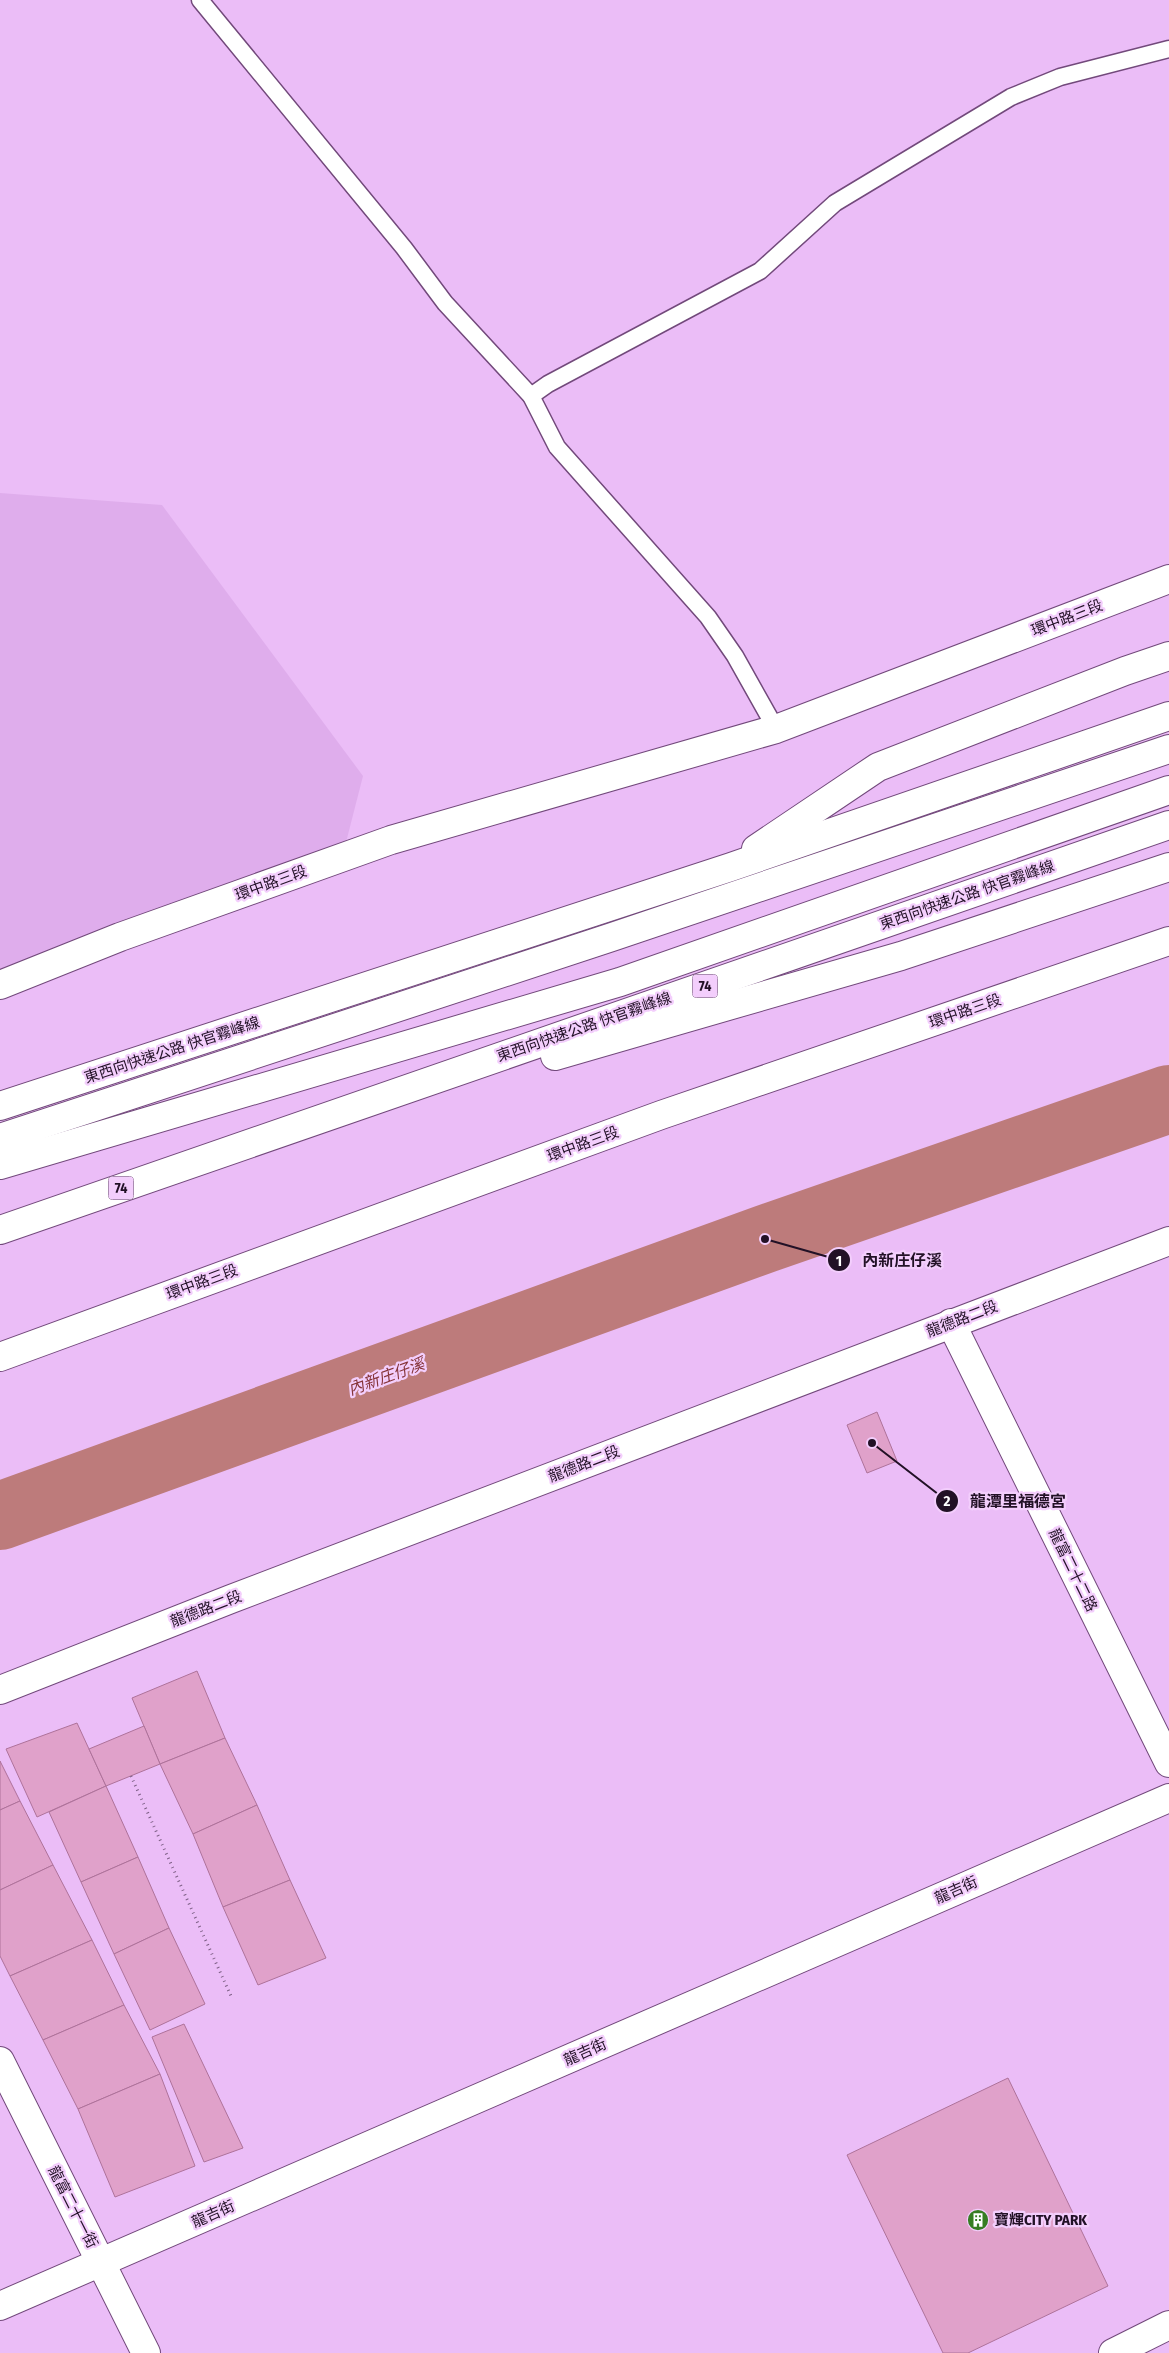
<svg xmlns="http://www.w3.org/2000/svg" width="1169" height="2353" viewBox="0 0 1169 2353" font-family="'Fira Sans Condensed','Noto Sans TC',sans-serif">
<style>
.built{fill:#dfadec}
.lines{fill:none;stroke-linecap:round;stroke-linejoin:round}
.river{stroke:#bd7b7b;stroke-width:68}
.building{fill:#e0a1ca;stroke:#ae729a}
.lane-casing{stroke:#72497b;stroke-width:19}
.street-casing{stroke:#72497b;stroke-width:30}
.secondary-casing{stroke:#72497b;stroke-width:30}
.highway-casing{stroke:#72497b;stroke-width:30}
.path{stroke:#7f6187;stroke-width:3;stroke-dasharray:1 4;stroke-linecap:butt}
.lane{stroke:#fff;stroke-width:16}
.street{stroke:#fff;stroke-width:28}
.secondary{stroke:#fff;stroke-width:28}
.highway{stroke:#fff;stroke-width:28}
.labels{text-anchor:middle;stroke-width:4.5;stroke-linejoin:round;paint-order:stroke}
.shield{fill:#f3cefc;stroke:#614a66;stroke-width:1}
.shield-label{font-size:14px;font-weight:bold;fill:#221126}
.street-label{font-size:15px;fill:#221126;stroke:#f3cefc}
.poi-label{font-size:15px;font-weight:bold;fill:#221126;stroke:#f3cefc;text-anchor:start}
.water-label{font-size:16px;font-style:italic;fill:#853338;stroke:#f3cefc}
.leader{fill:none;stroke:#221126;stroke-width:2}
.callout-dot{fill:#221126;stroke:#f3cefc;stroke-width:2}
.mark-label{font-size:15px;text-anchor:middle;font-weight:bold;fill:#fff}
.callout-label{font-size:16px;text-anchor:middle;font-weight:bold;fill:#221126;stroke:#f3cefc;stroke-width:4.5;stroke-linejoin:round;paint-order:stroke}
</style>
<rect width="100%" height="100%" fill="#ebbdf7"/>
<path class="built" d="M0,493L162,505L363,776L343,854L0,985Z"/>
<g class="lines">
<path class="river" d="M0,1516L765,1239L1169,1099"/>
</g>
<g class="building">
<path d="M877,1412L897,1461L867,1473L847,1425Z"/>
<path d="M197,1671L225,1738L160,1764L132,1698Z"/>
<path d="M77,1723L106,1786L37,1817L6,1749Z"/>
<path d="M144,1726L160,1764L106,1786L89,1749Z"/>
<path d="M225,1738L257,1805L193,1834L160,1764Z"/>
<path d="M0,1761L20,1801L0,1810Z"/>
<path d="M106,1786L138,1857L81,1882L49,1812Z"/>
<path d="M20,1801L53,1865L0,1890V1810Z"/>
<path d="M257,1805L290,1880L223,1907L193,1834Z"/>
<path d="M138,1857L169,1928L114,1954L81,1882Z"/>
<path d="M53,1865L92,1940L10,1976L0,1956V1890Z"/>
<path d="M290,1880L326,1958L258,1985L223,1907Z"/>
<path d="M169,1928L205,2004L150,2030L114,1954Z"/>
<path d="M92,1940L124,2005L43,2040L10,1976Z"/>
<path d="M124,2005L160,2074L78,2109L43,2040Z"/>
<path d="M184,2024L243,2148L204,2162L152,2037Z"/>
<path d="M160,2074L195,2166L115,2197L78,2109Z"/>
<path d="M1008,2078L1108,2286L968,2353H943L847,2155Z"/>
</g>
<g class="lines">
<g class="lane-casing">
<g id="lane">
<path d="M200,0L404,248L445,303L531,396L557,447L708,617L735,656L776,729"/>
<path d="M531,396L548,384L760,271L835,203L1011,97L1060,77L1169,49"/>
</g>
</g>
<g class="street-casing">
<g id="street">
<path d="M951,1323L1169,1763"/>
<path d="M0,1690L231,1599L1169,1241"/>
<path d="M0,2061L146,2353"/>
<path d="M0,2306L1169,1798"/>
</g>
</g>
<g class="secondary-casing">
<g id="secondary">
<path d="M0,985L120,937L391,840L776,729L1169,579"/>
<path d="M0,1138L612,937L1169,749"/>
<path d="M0,1165L620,982L1169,790"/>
<path d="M0,1357L661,1115L1169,941"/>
<path d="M1113,2353L1169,2325"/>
</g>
</g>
<g class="highway-casing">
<g id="highway">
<path d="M756,849L878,767L1125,671L1169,656"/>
<path d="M555,1056L901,956L1169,867"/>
<path d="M0,1106L731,867L1169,716"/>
<path d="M0,1230L1169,825"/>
</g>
</g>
<path class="path" d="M131,1776L231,1996"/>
<use href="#lane" class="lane"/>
<use href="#street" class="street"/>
<use href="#secondary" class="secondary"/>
<use href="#highway" class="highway"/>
</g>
<defs>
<g id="building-disc" transform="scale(1.125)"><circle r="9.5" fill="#367d22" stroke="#f3cefc"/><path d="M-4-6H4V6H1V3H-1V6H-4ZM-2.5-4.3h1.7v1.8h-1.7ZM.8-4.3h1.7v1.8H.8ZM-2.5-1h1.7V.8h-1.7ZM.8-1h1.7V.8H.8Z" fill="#fff"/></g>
</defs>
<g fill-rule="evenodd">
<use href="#building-disc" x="978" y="2220"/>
</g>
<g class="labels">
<g class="shield">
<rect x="692.5" y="974.5" width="25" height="23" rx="4"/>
<rect x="108.5" y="1176.5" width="25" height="23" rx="4"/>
</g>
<g class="shield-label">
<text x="705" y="991">74</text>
<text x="121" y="1193">74</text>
</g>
<g class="street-label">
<text transform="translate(1067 618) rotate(-21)" y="5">環中路三段</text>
<text transform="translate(271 883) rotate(-20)" y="5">環中路三段</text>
<text transform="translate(967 895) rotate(-19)" y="5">東西向快速公路 快官霧峰線</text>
<text transform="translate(965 1011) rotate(-19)" y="5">環中路三段</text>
<text transform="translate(584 1027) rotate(-19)" y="5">東西向快速公路 快官霧峰線</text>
<text transform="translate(172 1050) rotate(-18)" y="5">東西向快速公路 快官霧峰線</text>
<text transform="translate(583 1144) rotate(-20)" y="5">環中路三段</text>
<text transform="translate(202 1282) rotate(-20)" y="5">環中路三段</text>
<text transform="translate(962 1319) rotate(-21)" y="5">龍德路二段</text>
<text transform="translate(584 1464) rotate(-21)" y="5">龍德路二段</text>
<text transform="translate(1073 1570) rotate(64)" y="5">龍富二十二路</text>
<text transform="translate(206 1609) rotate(-21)" y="5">龍德路二段</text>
<text transform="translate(956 1890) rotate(-24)" y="5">龍吉街</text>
<text transform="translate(585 2052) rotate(-24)" y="5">龍吉街</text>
<text transform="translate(73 2207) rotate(63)" y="5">龍富二十一街</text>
<text transform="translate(213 2214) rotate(-24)" y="5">龍吉街</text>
</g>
<g class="poi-label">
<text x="994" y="2225">寶輝CITY PARK</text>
</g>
<g class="water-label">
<text transform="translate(386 1376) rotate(-20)" y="6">內新庄仔溪</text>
</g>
</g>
<path class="leader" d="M765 1239L839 1260M872 1443L947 1501"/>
<g class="callout-dot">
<circle cx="765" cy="1239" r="5"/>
<circle cx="872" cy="1443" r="5"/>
<circle cx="839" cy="1260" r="12"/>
<circle cx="947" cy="1501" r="12"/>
</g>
<g class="mark-label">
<text x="839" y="1266">1</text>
<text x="947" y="1506">2</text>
</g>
<g class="callout-label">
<text x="902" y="1266">內新庄仔溪</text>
<text x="1018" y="1507">龍潭里福德宮</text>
</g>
</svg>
